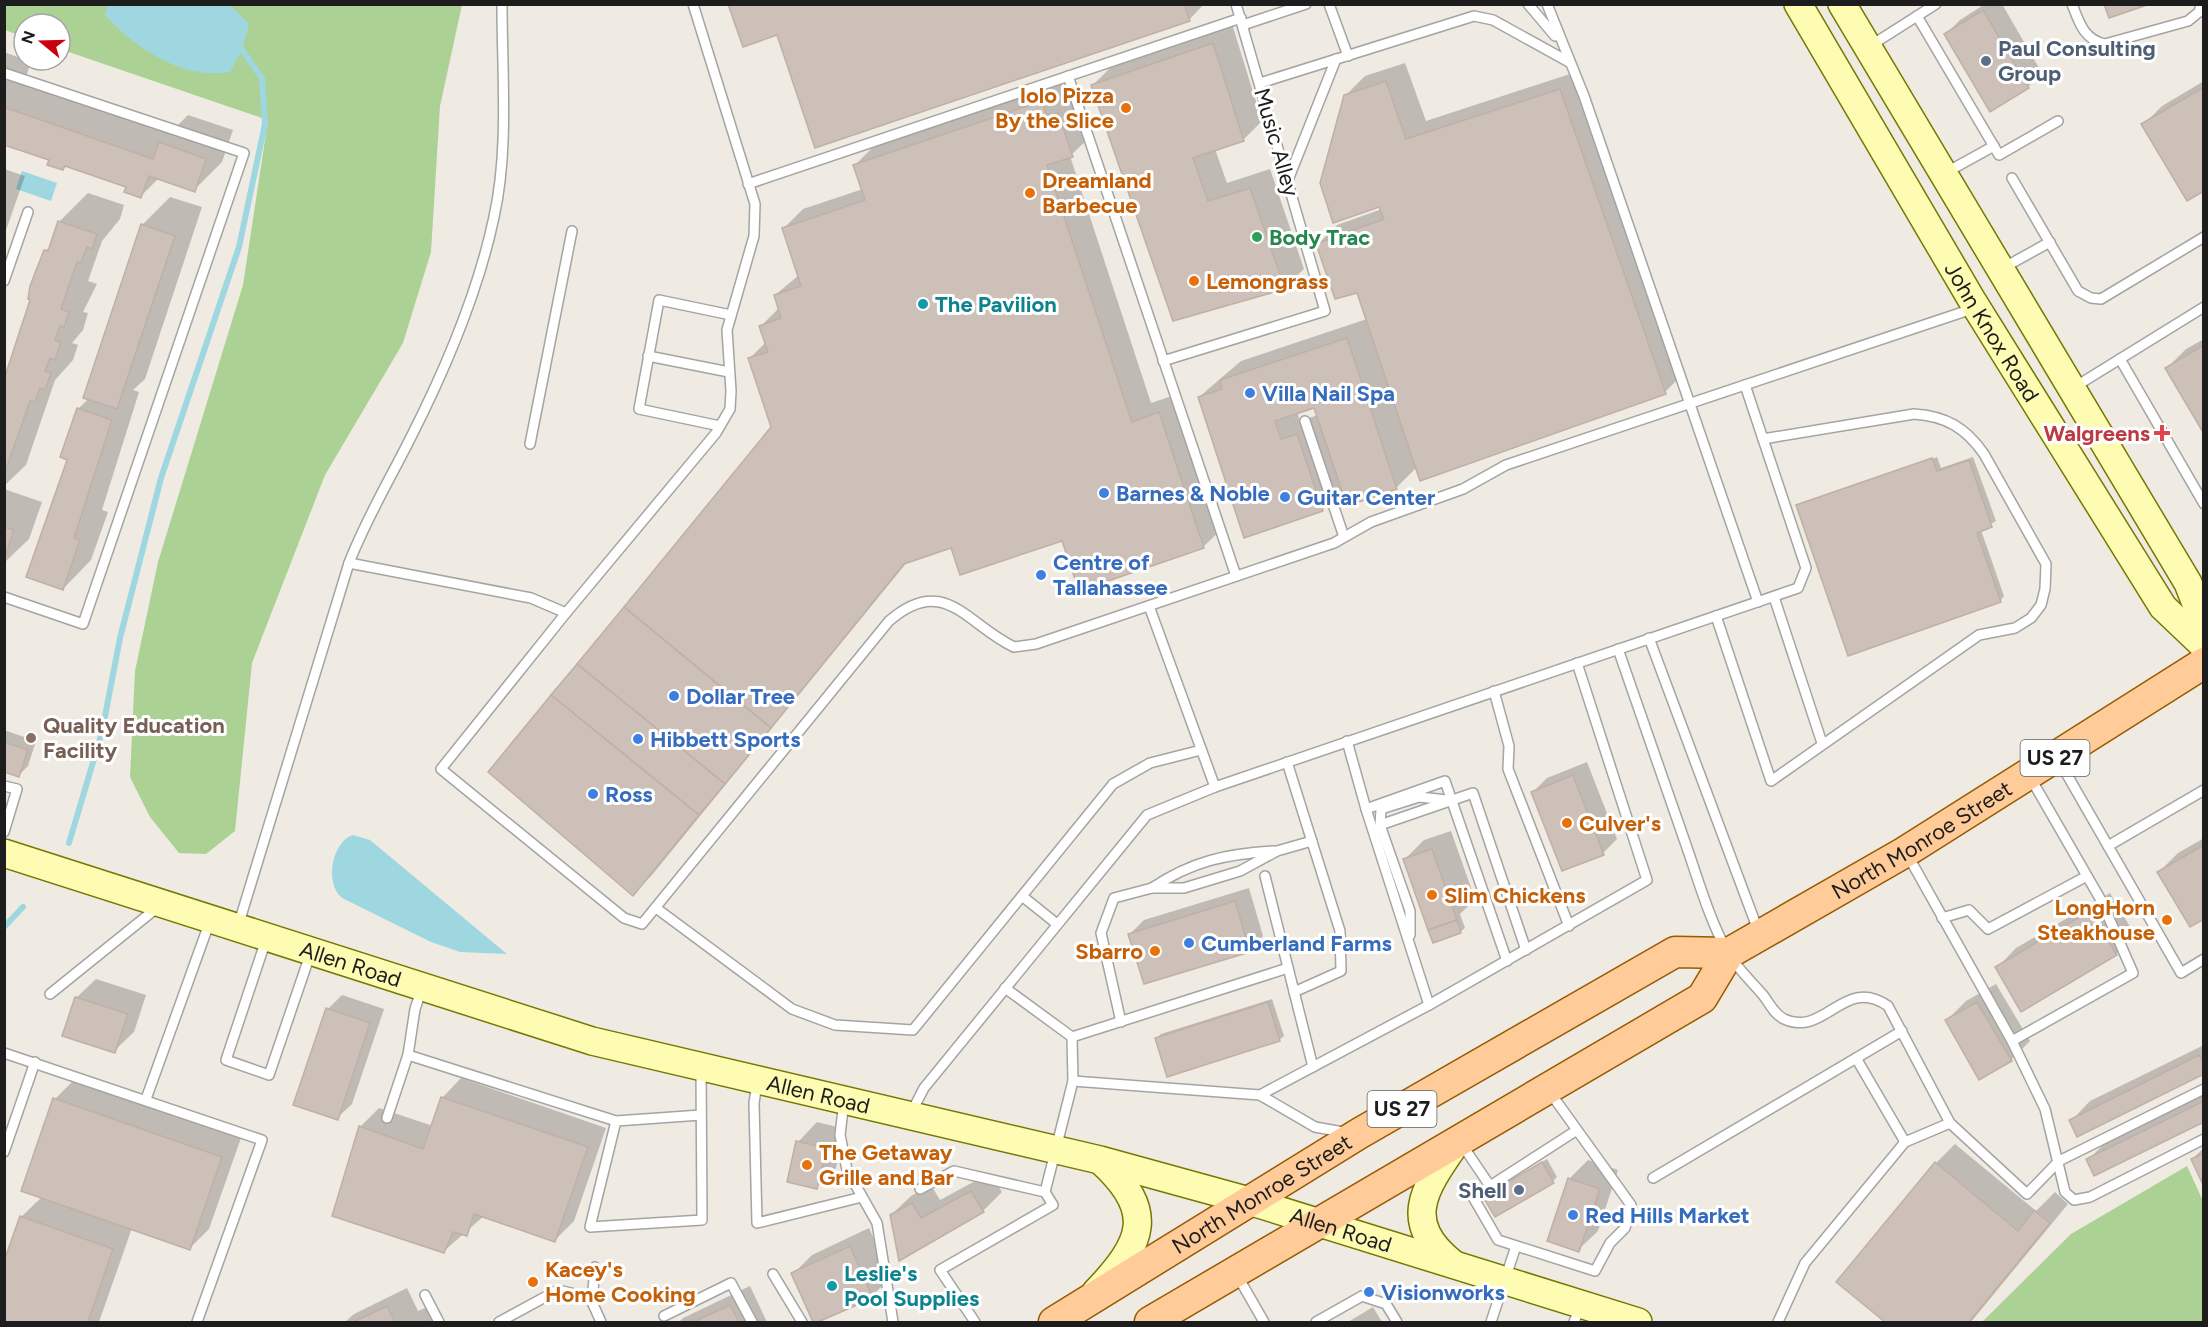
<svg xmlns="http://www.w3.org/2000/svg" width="2208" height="1327" viewBox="0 0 2208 1327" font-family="Figtree,sans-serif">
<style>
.forest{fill:#abd294}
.water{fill:#9fd7e1}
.shadow{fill:#0003;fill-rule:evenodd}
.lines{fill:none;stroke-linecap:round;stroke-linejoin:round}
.stream{stroke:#9fd7e1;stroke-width:6}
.building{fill:#ccc0b8;stroke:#c2afa4;stroke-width:1.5}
.lane-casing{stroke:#a4a4a4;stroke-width:12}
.secondary-casing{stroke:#757900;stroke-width:30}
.primary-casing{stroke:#975a00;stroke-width:33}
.lane{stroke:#fff;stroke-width:9}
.secondary{stroke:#fefcb2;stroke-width:27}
.primary{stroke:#ffcb98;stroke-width:30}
.service-dot{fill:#5c6f8a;stroke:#fff;stroke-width:2}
.food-dot{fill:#e8710a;stroke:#fff;stroke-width:2}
.leisure-dot{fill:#2e9e5b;stroke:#fff;stroke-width:2}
.culture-dot{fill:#0f9aa8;stroke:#fff;stroke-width:2}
.shop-dot{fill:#3f7fe0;stroke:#fff;stroke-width:2}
.health-dot{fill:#e0444e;stroke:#fff;stroke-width:2}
.education-dot{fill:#8d6e63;stroke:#fff;stroke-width:2}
.labels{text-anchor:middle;stroke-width:6;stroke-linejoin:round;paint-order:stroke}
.shield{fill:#fff;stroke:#616161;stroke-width:1.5}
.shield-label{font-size:21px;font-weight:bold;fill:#1d1d1d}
.service-label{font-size:22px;font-weight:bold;fill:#4e5e75;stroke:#fff;text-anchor:start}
.food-label{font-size:22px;font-weight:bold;fill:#c56008;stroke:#fff;text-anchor:start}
.street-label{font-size:22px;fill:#1d1d1d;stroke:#fff}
.leisure-label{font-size:22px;font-weight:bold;fill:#27864d;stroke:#fff;text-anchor:start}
.culture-label{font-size:22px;font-weight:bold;fill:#0d838f;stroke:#fff;text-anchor:start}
.shop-label{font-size:22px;font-weight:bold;fill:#366cbe;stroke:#fff;text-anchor:start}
.health-label{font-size:22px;font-weight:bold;fill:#be3a42;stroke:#fff;text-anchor:end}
.education-label{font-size:22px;font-weight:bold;fill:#785e54;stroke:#fff;text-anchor:start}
</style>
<rect width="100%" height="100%" fill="#efeae2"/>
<g class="forest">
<path d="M5,5H462L440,106L431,252L403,343L325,475L252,663L235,831L206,854L179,853L150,817L130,777L135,671L158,562L243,285L268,120L60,49V24H24V37L5,30Z"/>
<path d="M2187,1166L2203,1201V1322H1982L2071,1234Z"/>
</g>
<g class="water">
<path d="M108,5H230L249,24L242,50L230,72C182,80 135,48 105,15Z"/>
<path d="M22,171L57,183L51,201L16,189Z"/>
<path d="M353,835L370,840L507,954L460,952L431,942L342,898C324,884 332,841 353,835Z"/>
</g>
<g class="shadow">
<path d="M730,4H1204L1189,20L778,33Z"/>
<path d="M1985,4H2002L2042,73L2028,87L1946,34L1960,20Z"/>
<path d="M1232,24L1262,121L1243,140L1215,149L1227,183L1270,169L1304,269L1284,288L1093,85L1112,66Z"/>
<path d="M4,52L31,62L26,77L175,128L188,115L233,130L222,162L194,190L159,178L141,196L128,186L66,165L63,169L50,159L4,144Z"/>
<path d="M1405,63L1426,121L1579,71L1684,373L1665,392L1417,467L1396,488L1343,489L1322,510L1199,397L1241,361L1367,319L1358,291L1318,244L1337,225L1382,209L1345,96L1365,76ZM1315,406L1318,415L1300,421L1297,412Z"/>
<path d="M2204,81V189L2143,125L2162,106Z"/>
<path d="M1061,82L1066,98L1077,95L1091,136L1070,156L1151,403L1178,394L1223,528L1203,547L1063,539L952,546L908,561L652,875L633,894L772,427L749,359L766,342L761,326L779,308L775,295L799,275L784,228L803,209L863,189L855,165L874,146Z"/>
<path d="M4,169L25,176L4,236Z"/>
<path d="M88,193L124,205L120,219L102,241L88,281L97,284L83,312L88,313L83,330L72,343L78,345L73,360L55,380L26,465L4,486V384L45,251L52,245L60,221Z"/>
<path d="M170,197L202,207L145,379L133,390L139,392L102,510L108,512L91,560L63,589L69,459L78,409L89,398L142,225Z"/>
<path d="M2204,339V431L2167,368L2186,349Z"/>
<path d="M1937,457L1941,468L1973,457L1996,521L1981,530L2004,596L2000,601L1798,505Z"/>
<path d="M4,489L42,502L29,539L4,563Z"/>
<path d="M4,730L36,741L28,766L19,775L4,771Z"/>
<path d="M1587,762L1617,839L1603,853L1533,792L1547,778Z"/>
<path d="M1451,831L1475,899L1460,914L1465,928L1460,932L1405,859L1424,840Z"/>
<path d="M2204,838V917L2159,872L2178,853Z"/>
<path d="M1249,888L1263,936L1249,950L1130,934L1144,920Z"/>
<path d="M2110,893L2135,935L2116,954L1997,968L2016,948Z"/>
<path d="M96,979L146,995L134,1032L114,1051L76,998Z"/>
<path d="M1996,984L2030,1041L2011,1060L1947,1020L1966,1001Z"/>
<path d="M342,995L384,1009L352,1104L337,1118L328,1009Z"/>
<path d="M1272,999L1284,1036L1279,1040L1157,1038L1161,1034Z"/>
<path d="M2204,1045V1072L2071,1121L2090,1101Z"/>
<path d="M461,1078L606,1128L574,1221L555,1240L484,1216L444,1251L360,1127L379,1108L433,1126L442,1098Z"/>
<path d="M74,1080L241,1138L209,1229L190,1248L132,1228L99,1322H4V1266L21,1217L42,1197L55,1099Z"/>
<path d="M2204,1093V1120L2088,1160L2107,1141Z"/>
<path d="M817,1122L845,1129L836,1168L817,1187L798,1142Z"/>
<path d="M1955,1144L2036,1211L2055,1192L2068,1204L1971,1322H1887L1839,1282L1936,1163Z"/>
<path d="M2204,1148V1184L2192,1159Z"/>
<path d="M1547,1159L1557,1177L1553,1181L1485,1197Z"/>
<path d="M1588,1160L1618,1170L1598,1231L1578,1250L1569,1179Z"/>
<path d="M990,1173L1002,1192L983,1211L900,1258L891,1215L911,1196L931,1185L940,1200Z"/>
<path d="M869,1228L891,1277L872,1296L814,1322L793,1274L812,1255Z"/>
<path d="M750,1286L767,1322H679L683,1318Z"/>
<path d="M407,1288L418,1311L430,1306L438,1322H345L354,1314Z"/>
<path d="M1373,1307L1382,1322H1348Z"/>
</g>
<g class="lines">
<g class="stream">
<path d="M69,843L102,732L120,638L161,478L239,247L265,124L262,78L242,50"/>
<path d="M4,927L23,907"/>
</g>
</g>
<g class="building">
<path d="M728,4H1184L1190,21L815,148L777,35L743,47Z"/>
<path d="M2104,4H2150L2109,18Z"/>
<path d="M1983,10L2029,88L1990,112L1944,34Z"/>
<path d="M1213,43L1244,141L1193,158L1208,201L1250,188L1285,289L1173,321L1091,85Z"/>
<path d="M1386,81L1406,139L1560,89L1666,394L1420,481L1357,293L1335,299L1316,244L1384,219L1379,207L1333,223L1320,183L1344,95Z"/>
<path d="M2204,87V191L2187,201L2141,124Z"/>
<path d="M1042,101L1047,116L1058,113L1073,157L1047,165L1132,422L1159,412L1204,548L1079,591L1062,541L960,575L951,548L904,564L771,728L624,607L771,427L748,358L768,352L759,326L781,318L774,295L801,286L782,228L865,200L853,165Z"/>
<path d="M4,107L153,159L159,142L206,159L195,192L149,176L141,198L124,192L126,187L65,166L63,170L47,165L49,160L4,145Z"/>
<path d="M58,221L97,234L92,249L87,247L81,263L77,262L61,309L69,312L64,327L60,326L55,340L61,342L55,360L50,358L45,371L51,373L45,390L40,388L35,402L30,401L4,475V379L30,300L28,299L30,286L44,250L48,251Z"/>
<path d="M141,224L175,236L117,409L83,398Z"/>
<path d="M1347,338L1397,489L1347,506L1314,408L1275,421L1281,439L1297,434L1323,511L1244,538L1198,397L1222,389L1220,380Z"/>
<path d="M2204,345V434L2165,368Z"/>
<path d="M77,408L112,420L74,538L80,540L63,590L26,577L67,460L60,457Z"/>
<path d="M1932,458L1937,471L1969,460L1992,527L1977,533L2001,602L1848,656L1796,505Z"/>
<path d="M4,527L14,530L4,559Z"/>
<path d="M624,607L771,728L725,784L577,664Z"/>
<path d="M577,664L725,784L699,815L551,695Z"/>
<path d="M551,695L699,815L633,896L488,772Z"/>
<path d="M4,742L28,750L19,777L4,772Z"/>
<path d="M1573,775L1604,855L1562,871L1531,792Z"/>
<path d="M2204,845V919L2190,927L2157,872Z"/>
<path d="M1432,849L1457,920L1428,930L1403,859Z"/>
<path d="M1235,901L1250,952L1144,984L1128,934Z"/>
<path d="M2090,911L2117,955L2021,1012L1995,967Z"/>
<path d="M1457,920L1461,933L1433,943L1428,930Z"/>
<path d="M75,997L128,1014L115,1053L62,1036Z"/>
<path d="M1268,1002L1280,1041L1167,1077L1155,1038Z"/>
<path d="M1977,1002L2012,1061L1979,1080L1945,1020Z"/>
<path d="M326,1008L370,1023L338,1120L293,1105Z"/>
<path d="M2199,1055L2204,1064V1074L2077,1137L2069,1120Z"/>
<path d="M441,1097L588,1147L555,1242L474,1214L467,1236L453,1232L444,1253L332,1216L359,1126L423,1149Z"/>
<path d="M53,1098L222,1157L190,1250L21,1191Z"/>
<path d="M2204,1101V1122L2094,1176L2086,1159Z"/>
<path d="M796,1141L827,1148L817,1189L787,1182Z"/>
<path d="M2204,1153V1187L2191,1159Z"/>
<path d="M1542,1162L1554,1183L1495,1217L1483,1197Z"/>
<path d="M1935,1162L2018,1231L2034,1210L2050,1223L1969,1322H1885L1836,1282Z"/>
<path d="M1568,1178L1600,1189L1579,1252L1547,1241Z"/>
<path d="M971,1191L984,1212L899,1261L890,1215L912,1203L921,1218Z"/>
<path d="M20,1216L113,1249L88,1322H4V1261Z"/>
<path d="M850,1246L873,1298L818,1322H813L791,1273Z"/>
<path d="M730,1305L739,1322H693Z"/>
<path d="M387,1306L395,1322H353Z"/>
</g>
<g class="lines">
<g class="lane-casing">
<g id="lane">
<path d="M693,4L755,204L754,236L727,330L731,391L730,409L716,433L566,613L441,769L624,918L642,924L889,621C944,573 966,624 1014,647L1036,644L1334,543L1371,522L1463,489L1506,465L1975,308"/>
<path d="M1329,4L1348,56"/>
<path d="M1528,4L1555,36"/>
<path d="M1547,4L1584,96L1758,602"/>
<path d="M2072,4C2079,22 2084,40 2105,44L2188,21L2199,12L2201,4"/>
<path d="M1917,16L1999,155L2058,121"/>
<path d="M1243,25L1306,4"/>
<path d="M1870,46L1936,4"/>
<path d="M4,73L244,153L83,624L4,597"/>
<path d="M1068,76L1236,576"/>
<path d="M1260,83L1474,16L1493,20L1569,62"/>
<path d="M1945,173L1994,146"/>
<path d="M2012,178L2078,291L2091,298L2101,299L2204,237"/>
<path d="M1288,180L1336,59"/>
<path d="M748,184L1241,18"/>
<path d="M2001,269L2050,242"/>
<path d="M4,281L28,212"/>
<path d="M648,356L729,372"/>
<path d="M2120,359L2204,504"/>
<path d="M1163,361L1325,311L1236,4"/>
<path d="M2073,388L2204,307"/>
<path d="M1305,421L1344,537"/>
<path d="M720,426L639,409L659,300L731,315"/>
<path d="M530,444L572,231"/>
<path d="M349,563L531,598L566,613"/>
<path d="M1774,597L1822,743"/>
<path d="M1149,606L1215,787"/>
<path d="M1716,616L1771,781L1979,635L2015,628L2031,618L2041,605L2045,589L2046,564L1984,454C1966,428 1946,416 1914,414L1763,439"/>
<path d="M1649,638L1758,930"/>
<path d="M1618,649C1640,713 1663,778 1685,842C1698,879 1709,919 1728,953C1737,968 1752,982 1763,995C1770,1004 1774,1014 1784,1019C1825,1038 1844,975 1888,1006L1950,1123L1905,1142L1805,1263L1778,1322"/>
<path d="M1494,691L1509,746L1508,769L1569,926"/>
<path d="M1347,741L1366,809L1429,1005"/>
<path d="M2058,759L2181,973L2204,959"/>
<path d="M1287,762L1340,931L1341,971L1294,992"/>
<path d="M4,786L17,789L4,832"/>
<path d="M1366,809L1445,781L1507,961"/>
<path d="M1380,825L1473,793L1526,950"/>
<path d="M2108,846L2204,790"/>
<path d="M1907,854L2012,1041L2045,1109L2065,1192L2074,1200L2090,1197L2204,1139"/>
<path d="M1265,876L1313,1067"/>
<path d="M1152,888C1192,861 1226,854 1274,851"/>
<path d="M1022,896L1057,924"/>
<path d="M656,908L792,1009L835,1025L913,1030L1113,784L1150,763L1201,750"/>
<path d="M1942,918L1969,910L1988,929L2087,876"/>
<path d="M238,926L349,563C366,519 390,479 411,437C446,368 478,293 494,217C509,150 502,74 502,4"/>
<path d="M1410,935V911L1380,825L1381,809L1419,797L1447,800"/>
<path d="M266,940L226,1060L269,1075L311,952"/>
<path d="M50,994L158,907"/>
<path d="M1121,1022L1101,933L1114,898L1152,888H1184L1240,871L1277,851L1312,841"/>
<path d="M1072,1037L1288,968"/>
<path d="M2012,1041L2133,973L2102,902L2030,777"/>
<path d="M4,1053L262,1140L197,1322"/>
<path d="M408,1055L616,1121L701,1115"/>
<path d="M1856,1058L1905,1142"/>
<path d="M1073,1081L1260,1095L1315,1127L1343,1132"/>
<path d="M757,1083L754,1103L757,1223L862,1197"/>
<path d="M1549,1091L1631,1205L1625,1228L1610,1243L1595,1271L1498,1240L1473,1197L1577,1130"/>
<path d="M1260,1095L1429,1005L1647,880L1577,663"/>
<path d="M146,1099L210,921"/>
<path d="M844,1101L840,1135L847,1170L877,1223L893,1322"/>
<path d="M911,1113L924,1088L1147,815L1215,787L1798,588L1806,568L1745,385"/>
<path d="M387,1118L408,1055L415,1009L422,988"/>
<path d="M616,1121L590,1227L702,1220L701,1068"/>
<path d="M1950,1123L2027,1194L2059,1161L2204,1089"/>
<path d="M1461,1143L1490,1186"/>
<path d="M4,1152L35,1062"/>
<path d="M1653,1178L1902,1031"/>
<path d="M920,1189L954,1171L1045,1192"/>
<path d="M595,1267L592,1302L601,1322"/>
<path d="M773,1274L802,1322"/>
<path d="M1237,1275L1264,1322"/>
<path d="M425,1295L439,1322"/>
<path d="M664,1316L731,1283L752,1322"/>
<path d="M499,1322L558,1290L592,1298"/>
<path d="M975,1322L940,1270L1053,1205L1045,1192L1073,1081L1072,1037L1005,988"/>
<path d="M1316,1322L1362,1296L1386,1304L1397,1322"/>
<path d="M1491,1322L1516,1246"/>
<path d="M1574,1322L1581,1305"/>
</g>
</g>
<g class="secondary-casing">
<g id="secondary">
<path id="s1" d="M1798,4L1973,302L2163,607L2204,646"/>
<path d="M1842,4L2188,583L2204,624"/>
<path id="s2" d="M4,853L592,1041L1100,1160L1249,1201L1638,1322"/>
<path d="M1452,1263C1400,1221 1425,1188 1456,1143"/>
<path d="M1096,1292C1144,1242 1156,1211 1101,1161"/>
</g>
</g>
<g class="primary-casing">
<g id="primary">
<path id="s3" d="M1054,1322L1360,1133L1675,952L1729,953"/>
<path id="s4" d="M1150,1322L1702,998L1729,953L1905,852L2204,663"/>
</g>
</g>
<use href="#lane" class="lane"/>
<use href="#secondary" class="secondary"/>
<use href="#primary" class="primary"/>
</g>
<g class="service-dot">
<circle cx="1986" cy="61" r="6"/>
<circle cx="1519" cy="1190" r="6"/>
</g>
<g class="food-dot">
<circle cx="1126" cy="108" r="6"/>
<circle cx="1030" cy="193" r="6"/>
<circle cx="1194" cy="281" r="6"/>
<circle cx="1567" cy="823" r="6"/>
<circle cx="1432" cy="895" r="6"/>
<circle cx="2167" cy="920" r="6"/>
<circle cx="1155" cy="951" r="6"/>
<circle cx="807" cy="1165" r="6"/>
<circle cx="533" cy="1282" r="6"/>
</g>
<circle class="leisure-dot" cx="1257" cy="237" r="6"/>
<g class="culture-dot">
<circle cx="923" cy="304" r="6"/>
<circle cx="832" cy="1286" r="6"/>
</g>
<g class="shop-dot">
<circle cx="1250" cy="393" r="6"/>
<circle cx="1104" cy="493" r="6"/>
<circle cx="1285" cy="497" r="6"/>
<circle cx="1041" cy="575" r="6"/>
<circle cx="674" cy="696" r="6"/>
<circle cx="638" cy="739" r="6"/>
<circle cx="593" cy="794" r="6"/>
<circle cx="1189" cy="943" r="6"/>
<circle cx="1573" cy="1215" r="6"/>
<circle cx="1369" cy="1292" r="6"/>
</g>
<path class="health-dot" d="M2159 424h6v6h6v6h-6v6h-6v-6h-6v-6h6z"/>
<circle class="education-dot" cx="31" cy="738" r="6"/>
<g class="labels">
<g class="shield">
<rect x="2020.5" y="740" width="69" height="36" rx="4.5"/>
<rect x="1367.5" y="1091" width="69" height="36" rx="4.5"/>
</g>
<g class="shield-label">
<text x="2055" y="765">US 27</text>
<text x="1402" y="1116">US 27</text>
</g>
<g class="service-label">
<text x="1998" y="56">Paul Consulting<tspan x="1998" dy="25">Group</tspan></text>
<text x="1507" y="1198" text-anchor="end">Shell</text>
</g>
<g class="food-label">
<text x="1114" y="103" text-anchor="end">Iolo Pizza<tspan x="1114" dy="25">By the Slice</tspan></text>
<text x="1042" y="188">Dreamland<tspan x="1042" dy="25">Barbecue</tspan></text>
<text x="1206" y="289">Lemongrass</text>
<text x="1579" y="831">Culver's</text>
<text x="1444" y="903">Slim Chickens</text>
<text x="2155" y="915" text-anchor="end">LongHorn<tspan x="2155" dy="25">Steakhouse</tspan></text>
<text x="1143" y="959" text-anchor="end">Sbarro</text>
<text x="819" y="1160">The Getaway<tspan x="819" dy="25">Grille and Bar</tspan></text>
<text x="545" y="1277">Kacey's<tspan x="545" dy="25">Home Cooking</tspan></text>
</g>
<g class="street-label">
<text transform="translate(1277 142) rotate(74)" y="8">Music Alley</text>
<text dy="8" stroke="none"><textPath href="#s1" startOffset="381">John Knox Road</textPath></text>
<text dy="8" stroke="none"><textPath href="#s4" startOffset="916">North Monroe Street</textPath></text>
<text dy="8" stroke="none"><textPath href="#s2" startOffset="364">Allen Road</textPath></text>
<text dy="8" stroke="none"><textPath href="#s2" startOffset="850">Allen Road</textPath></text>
<text dy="8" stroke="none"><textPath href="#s3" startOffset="244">North Monroe Street</textPath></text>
<text dy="8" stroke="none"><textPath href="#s2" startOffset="1390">Allen Road</textPath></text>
</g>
<g class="leisure-label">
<text x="1269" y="245">Body Trac</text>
</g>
<g class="culture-label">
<text x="935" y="312">The Pavilion</text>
<text x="844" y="1281">Leslie's<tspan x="844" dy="25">Pool Supplies</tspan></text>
</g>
<g class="shop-label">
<text x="1262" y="401">Villa Nail Spa</text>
<text x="1116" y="501">Barnes &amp; Noble</text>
<text x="1297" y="505">Guitar Center</text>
<text x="1053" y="570">Centre of<tspan x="1053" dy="25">Tallahassee</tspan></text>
<text x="686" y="704">Dollar Tree</text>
<text x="650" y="747">Hibbett Sports</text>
<text x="605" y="802">Ross</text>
<text x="1201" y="951">Cumberland Farms</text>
<text x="1585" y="1223">Red Hills Market</text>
<text x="1381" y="1300">Visionworks</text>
</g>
<g class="health-label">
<text x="2150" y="441">Walgreens</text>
</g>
<g class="education-label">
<text x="43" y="733">Quality Education<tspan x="43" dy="25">Facility</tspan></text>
</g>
</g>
<rect width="2208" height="1327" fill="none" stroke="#1d1d1d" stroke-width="12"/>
<g transform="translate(42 42) rotate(289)"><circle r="28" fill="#ffffff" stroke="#a5a5a5" stroke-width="1.5"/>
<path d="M0-4.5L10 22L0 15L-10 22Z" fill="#cb000f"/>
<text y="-9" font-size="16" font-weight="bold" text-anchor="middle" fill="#1d1d1d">N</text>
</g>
</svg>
